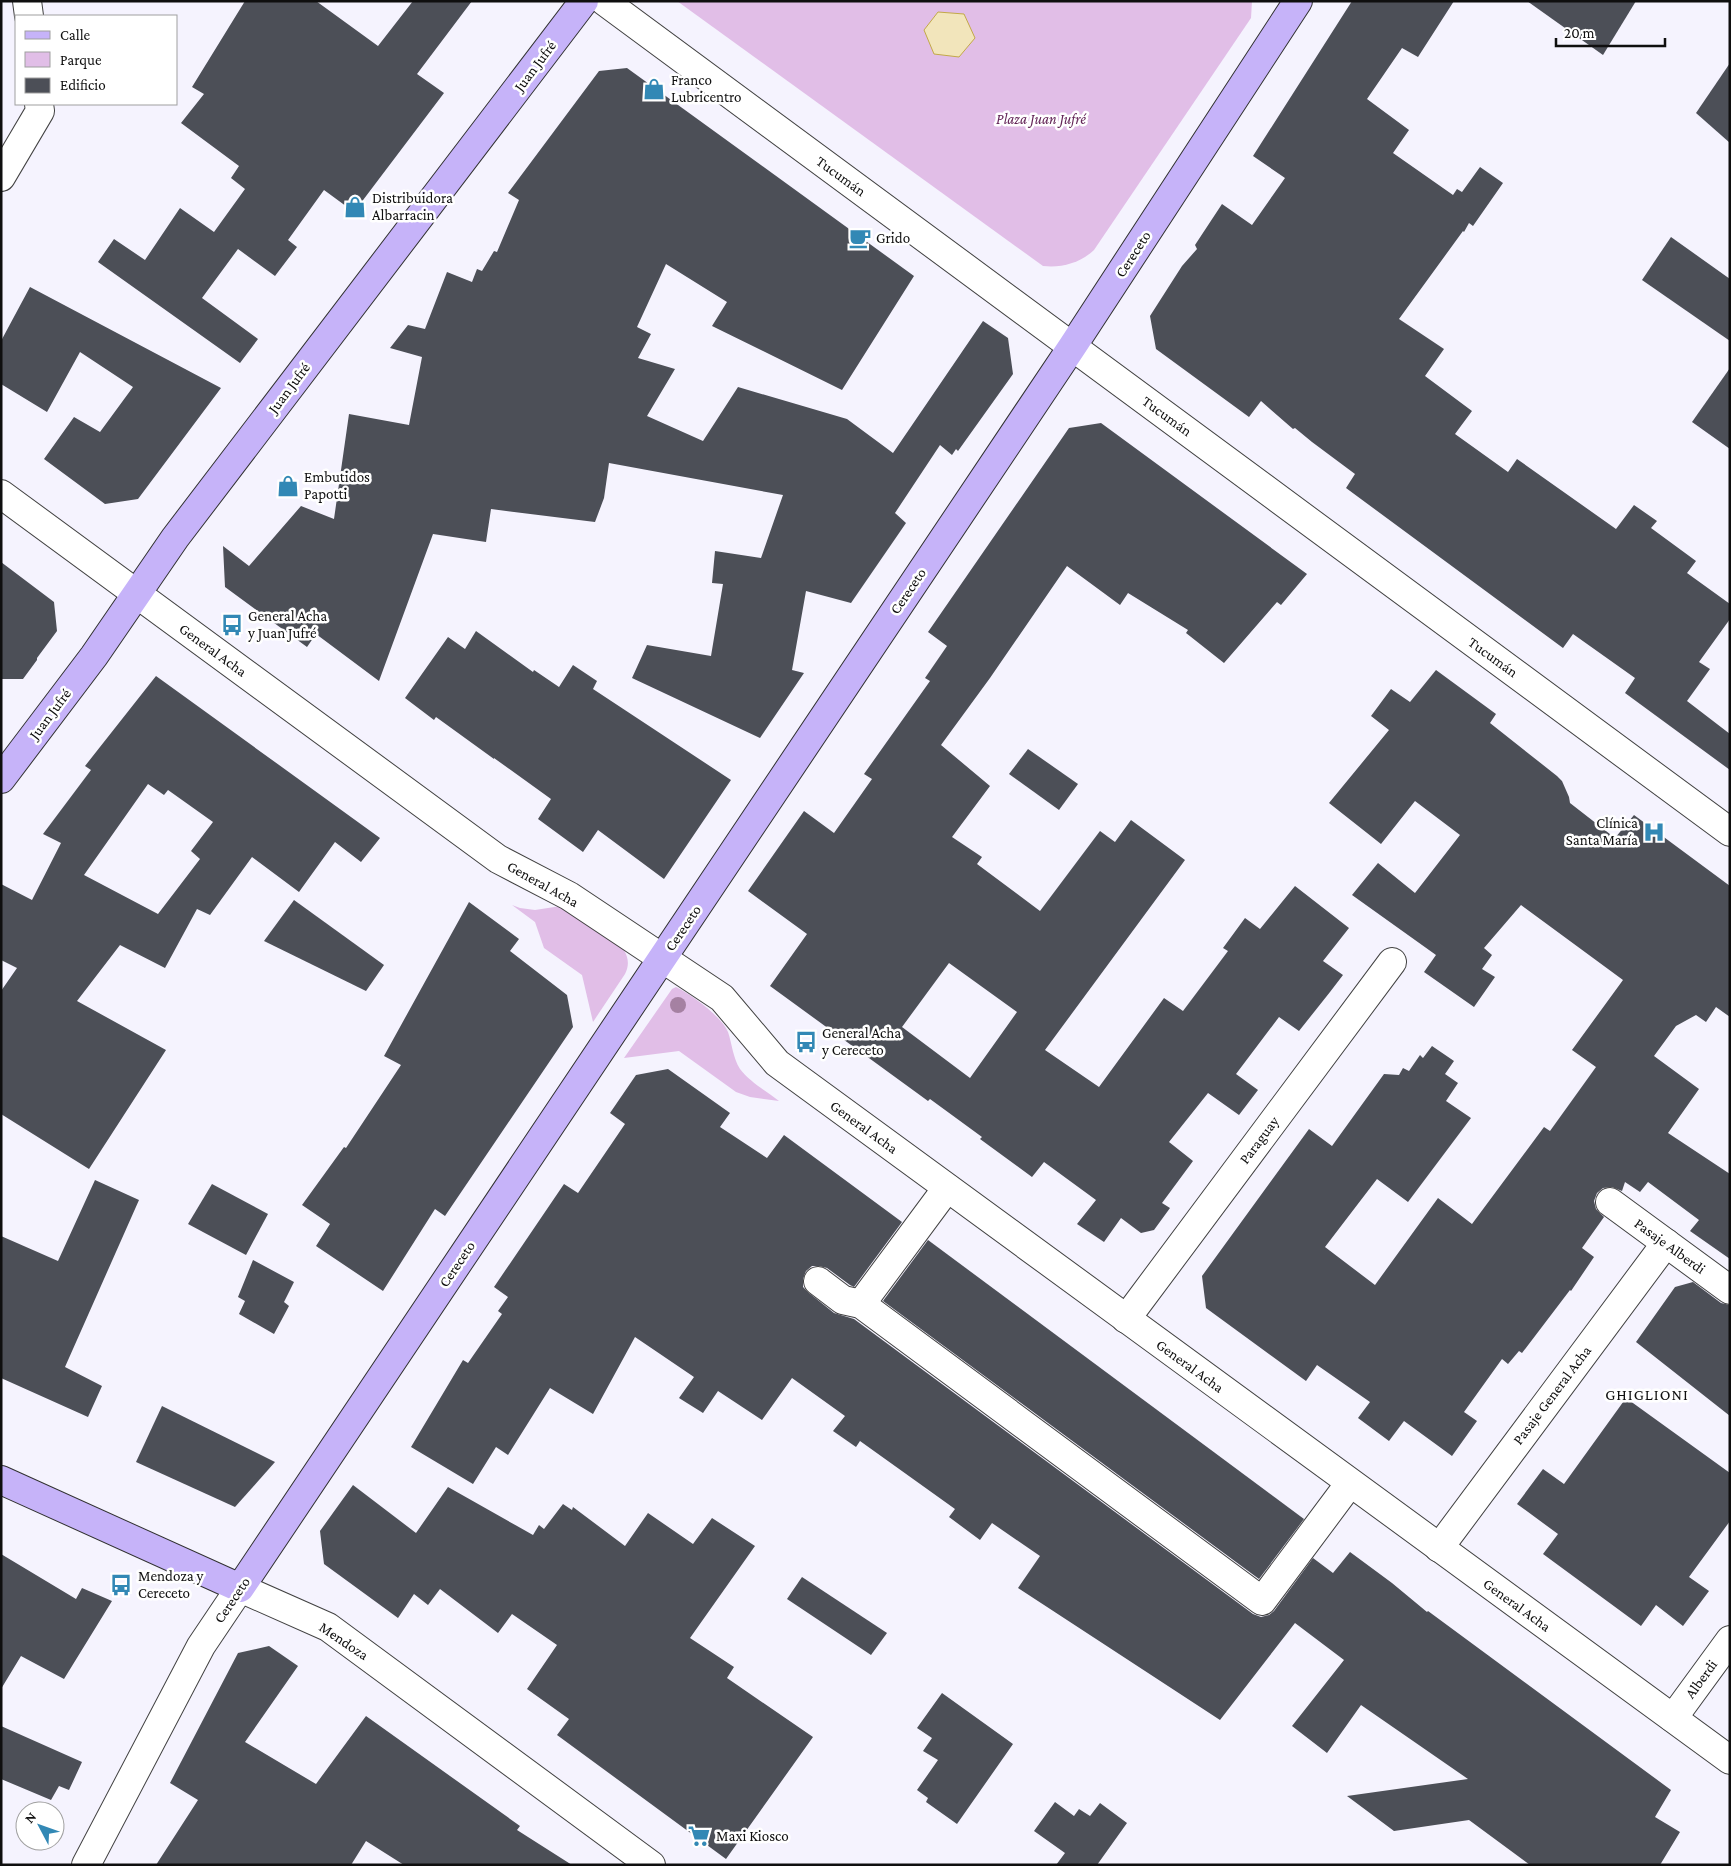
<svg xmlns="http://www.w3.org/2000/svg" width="1731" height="1866" viewBox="0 0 1731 1866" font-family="'Crimson Pro',serif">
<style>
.green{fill:#e1bee7}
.water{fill:#f2e5bb;stroke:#c3a948}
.building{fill:#4c4f57;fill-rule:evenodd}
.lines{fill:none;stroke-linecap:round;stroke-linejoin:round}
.street-casing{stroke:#424242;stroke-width:30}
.secondary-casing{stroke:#313131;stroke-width:30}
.street{stroke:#fff;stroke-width:28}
.secondary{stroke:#c6b3f9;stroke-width:28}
.tree{fill:#a581a2}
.labels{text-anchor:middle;stroke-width:5;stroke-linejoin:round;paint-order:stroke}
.street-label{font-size:15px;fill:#0f0f0f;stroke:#fff}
.poi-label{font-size:15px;fill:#0f0f0f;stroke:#fff;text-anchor:start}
.park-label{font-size:15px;font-style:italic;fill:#632457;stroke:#fff}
.neighbourhood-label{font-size:16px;letter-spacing:1px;fill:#0f0f0f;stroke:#fff}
</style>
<rect width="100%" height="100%" fill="#f5f3fe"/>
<g class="green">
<path d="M677,1H1252L1251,18L1094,250C1080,263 1062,268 1043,266Z"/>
<path d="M512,905L520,908L535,910L561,906L624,950C629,959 629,966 625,974L593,1022L582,975L544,948L535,922Z"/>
<path d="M676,987C691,994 722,1017 728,1032C732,1044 733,1058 740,1069C750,1082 766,1091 779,1101L750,1097L736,1092L679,1051L624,1058L672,989Z"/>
</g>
<path class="water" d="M938,12L964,14L975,38L959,57L934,54L924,30Z"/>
<g class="building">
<path d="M245,1H316L378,46L413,1H472L417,74L444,93L354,212L324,190L288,240L297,247L275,276L238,249L202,298L258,339L240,363L98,262L114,239L145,260L180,208L214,232L245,189L231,178L239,166L181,123L204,94L192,87Z"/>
<path d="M1352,1H1454L1418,57L1402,48L1367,99L1409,130L1393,153L1453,195L1457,189L1462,192L1480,167L1503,183L1473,226L1469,223L1464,232L1463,231L1399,319L1444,349L1425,376L1472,411L1455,434L1508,472L1517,459L1616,529L1634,505L1657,521L1651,528L1696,561L1687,573L1730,604V619L1699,662L1710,669L1687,701L1730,734V770L1625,693L1635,678L1573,634L1563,648L1346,488L1355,474L1312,442L1295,428L1293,429L1261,401L1249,417L1156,349L1150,316L1182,266L1197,249L1195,245L1222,204L1252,225L1285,178L1253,156Z"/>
<path d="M1527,1H1636L1603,55Z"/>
<path d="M1730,63V143L1696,113Z"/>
<path d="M627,68L914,276L842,390L712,326L727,302L666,264L637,327L651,334L638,358L675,369L647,416L703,441L738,387L847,419L893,453L983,321L1008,338L1013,374L958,451L956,449L952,455L940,445L895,513L906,523L851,603L806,591L792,670L804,673L760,738L632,678L647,645L711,656L723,584L712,583L715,551L761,558L783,495L609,463L604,498L595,522L491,509L486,542L433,534L379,681L316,634L307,647L225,587L223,546L249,566L301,506L334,519L349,414L409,425L422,357L390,348L408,325L425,329L447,272L472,282L477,269L482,271L494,251L497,252L519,200L508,193L599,71Z"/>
<path d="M1671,237L1730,279V341L1642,280Z"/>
<path d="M30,287L221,388L138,499L105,504L44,459L74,417L100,432L133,387L80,352L47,412L1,384V341Z"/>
<path d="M1730,368V449L1692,422Z"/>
<path d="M1101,423L1307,574L1281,605L1277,602L1224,663L1186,633L1188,630L1128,593L1120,605L1067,566L990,678L941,745L990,786L952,837L982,857L977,864L1040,911L1100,831L1115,842L1131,820L1185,860L1045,1050L1099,1087L1164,998L1183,1011L1228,951L1223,948L1245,918L1260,929L1295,886L1349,928L1323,961L1343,975L1330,992L1299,1031L1279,1017L1236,1074L1258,1090L1239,1115L1208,1093L1169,1142L1193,1161L1162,1203L1170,1208L1154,1230L1141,1233L1121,1218L1104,1242L1077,1224L1096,1200L1044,1162L1032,1177L980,1139L982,1137L930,1099L928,1101L770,986L807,934L748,891L804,811L834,833L872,779L864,774L930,681L925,678L947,646L928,632L1069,428ZM949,963L1017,1012L970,1078L902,1027Z"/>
<path d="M1,562L54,602L57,631L37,658V660L23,679H1Z"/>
<path d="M476,631L533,672L534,670L559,687L573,665L597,681L593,689L731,780L664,879L598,830L583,852L538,819L551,799L494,758V759L436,717L434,720L405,698L448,637L465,649Z"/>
<path d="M1436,670L1496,714L1490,723L1557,776L1562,781L1569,797L1570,803L1615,838L1634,815L1730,886V1017L1716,1007L1706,1022L1696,1015L1676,1026L1654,1056L1699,1089L1668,1133L1730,1174V1259L1690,1231L1699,1220L1648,1182L1640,1192L1625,1182L1622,1191L1612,1187L1603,1188L1597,1193L1594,1201L1596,1209L1604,1217L1582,1248L1594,1257L1571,1291L1570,1290L1522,1353L1519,1351L1508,1364L1502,1359L1464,1412L1477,1421L1452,1456L1404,1421L1389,1441L1358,1418L1370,1402L1317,1365L1306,1381L1206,1308L1202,1276L1309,1129L1332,1146L1384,1074L1399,1075L1403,1068L1409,1071L1420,1055L1423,1058L1432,1046L1454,1061L1445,1074L1458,1083L1446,1101L1471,1118L1408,1202L1377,1179L1325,1247L1375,1285L1438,1198L1472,1224L1544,1127L1550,1131L1596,1067L1572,1050L1623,980L1521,905L1484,948L1492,955L1482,969L1495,977L1474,1007L1424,972L1436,955L1352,895L1378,863L1415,893L1460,835L1415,801L1381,844L1329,803L1389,730L1371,716L1391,689L1410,702Z"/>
<path d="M156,676L380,838L361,862L335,842L299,892L252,857L210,915L197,909L165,968L120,945L77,1001L166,1050L89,1169L1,1114V991L17,968L1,960V884L32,900L61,843L43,834L91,770L85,766ZM148,784L164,795L168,790L213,822L191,851L200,859L158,914L84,875Z"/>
<path d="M1028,749L1078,784L1059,810L1009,774Z"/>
<path d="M294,900L384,965L366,991L264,941Z"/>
<path d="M469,902L519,939L510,951L567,995L573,1027L445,1216L435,1209L383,1291L316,1246L330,1224L302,1205L344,1147L346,1148L401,1065L384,1056Z"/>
<path d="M668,1069L730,1113L720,1127L767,1158L784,1135L902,1222L854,1287L850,1285L827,1268L819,1266H812L806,1271L803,1279V1287L809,1293L834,1313L854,1319L1253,1614L1261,1617L1269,1615L1274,1611L1313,1558L1333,1573L1350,1552L1392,1583L1427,1612L1428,1611L1671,1790L1655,1817L1680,1832L1660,1865H1530L1469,1820L1394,1831L1347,1796L1468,1779L1361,1705L1327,1753L1292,1726L1344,1660L1295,1623L1220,1720L1018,1588L1040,1556L992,1523L980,1540L949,1517L955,1509L860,1441L856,1447L833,1431L845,1416L792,1378L762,1420L718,1391L703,1413L679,1398L694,1377L635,1337L593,1414L550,1388L508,1455L496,1447L473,1484L411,1447L463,1360L468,1363L502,1314L498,1311L508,1297L494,1287L564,1184L578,1193L625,1124L610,1113L636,1075Z"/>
<path d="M95,1180L139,1200L65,1367L102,1386L88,1417L1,1378V1236L58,1261Z"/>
<path d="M212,1184L268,1214L246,1255L188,1224Z"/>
<path d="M928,1240L1304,1519L1259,1579L883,1301Z"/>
<path d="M253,1260L294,1282L284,1302L289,1306L274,1334L239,1314L245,1301L238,1297Z"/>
<path d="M1693,1282L1721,1303L1730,1305V1416L1636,1342L1675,1287Z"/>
<path d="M1626,1398L1730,1473V1521L1689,1577L1709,1591L1683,1626L1656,1605L1641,1626L1543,1554L1558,1534L1517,1504L1543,1469L1564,1484Z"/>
<path d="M162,1406L275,1462L235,1507L136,1462Z"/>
<path d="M353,1485L416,1533L448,1487L533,1535L539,1525L544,1529L563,1504L572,1510L573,1507L625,1546L648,1513L693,1544L712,1518L755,1546L690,1638L734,1667L727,1678L813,1737L726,1859L557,1735L569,1719L527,1689L557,1645L512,1614L498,1633L440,1589L428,1605L414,1594L398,1618L324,1564L320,1531Z"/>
<path d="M1,1554L76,1599L82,1588L112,1601L64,1679L21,1656L1,1689Z"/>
<path d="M802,1577L887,1633L871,1655L787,1599Z"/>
<path d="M269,1646L298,1666L245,1742L316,1784L366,1716L520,1826L517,1830L572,1865H404L366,1841L351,1865H156L198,1800L170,1783L238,1653Z"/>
<path d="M942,1693L1013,1744L957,1824L926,1802L928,1798L917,1790L938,1760L923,1751L932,1738L917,1728Z"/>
<path d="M1,1726L82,1762L69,1790L59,1786L51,1800L1,1779Z"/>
<path d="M1055,1802L1074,1816L1079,1809L1090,1816L1100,1803L1127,1823L1097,1865H1056L1065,1853L1034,1831Z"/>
</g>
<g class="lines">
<g class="street-casing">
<g id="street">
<path d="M27,1L29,16"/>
<path d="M604,1L1730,832"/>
<path d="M1,177L40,111L39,104"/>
<path d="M1,494L498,859L569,896L722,998L777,1063L1730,1760"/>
<path d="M1610,1202L1730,1290"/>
<path d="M818,1281L843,1300L861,1304L1262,1601L1350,1483"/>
<path d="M861,1304L947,1188"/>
<path d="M1126,1319L1392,962"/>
<path d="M1439,1548L1666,1243"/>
<path d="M1673,1718L1730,1640"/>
<path d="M86,1865L201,1646L240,1588L328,1627L651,1865"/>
</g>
</g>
<g class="secondary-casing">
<g id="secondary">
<path d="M1,779L94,656L175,538L584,1"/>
<path d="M1,1480L240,1588L1072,347L1298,1"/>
</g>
</g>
<use href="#street" class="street"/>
<use href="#secondary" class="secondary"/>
</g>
<circle class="tree" cx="678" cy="1005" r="8"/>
<defs>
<g id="shop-bare" transform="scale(1.725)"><path d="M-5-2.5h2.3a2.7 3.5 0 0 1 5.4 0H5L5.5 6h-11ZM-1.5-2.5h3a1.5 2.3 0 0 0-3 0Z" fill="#3288b5" stroke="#fff" stroke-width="2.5" paint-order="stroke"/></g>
<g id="cafe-bare" transform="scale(1.725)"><path d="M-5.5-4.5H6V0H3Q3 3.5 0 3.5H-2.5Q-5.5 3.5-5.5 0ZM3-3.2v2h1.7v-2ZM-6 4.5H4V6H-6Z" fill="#3288b5" stroke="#fff" stroke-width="2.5" paint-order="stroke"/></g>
<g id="bus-bare" transform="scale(1.725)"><path d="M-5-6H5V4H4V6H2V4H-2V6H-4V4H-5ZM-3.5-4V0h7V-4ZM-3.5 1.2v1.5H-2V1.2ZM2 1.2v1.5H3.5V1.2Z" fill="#3288b5" stroke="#fff" stroke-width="2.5" paint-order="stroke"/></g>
<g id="hospital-bare" transform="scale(1.725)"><path d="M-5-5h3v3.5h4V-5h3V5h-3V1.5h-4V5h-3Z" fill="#3288b5" stroke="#fff" stroke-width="2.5" paint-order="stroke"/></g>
<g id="supermarket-bare" transform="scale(1.725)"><path d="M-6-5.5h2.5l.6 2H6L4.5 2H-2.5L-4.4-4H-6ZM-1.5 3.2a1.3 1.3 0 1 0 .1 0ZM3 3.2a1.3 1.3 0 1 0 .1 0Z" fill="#3288b5" stroke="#fff" stroke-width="2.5" paint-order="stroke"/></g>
</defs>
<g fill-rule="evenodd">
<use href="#shop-bare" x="654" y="89"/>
<use href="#shop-bare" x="355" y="207"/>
<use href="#cafe-bare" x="860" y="238"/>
<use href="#shop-bare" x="288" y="486"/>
<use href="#bus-bare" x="232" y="625"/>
<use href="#hospital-bare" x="1654" y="832"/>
<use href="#bus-bare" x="806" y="1042"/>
<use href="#bus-bare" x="121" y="1585"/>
<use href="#supermarket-bare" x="699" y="1836"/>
</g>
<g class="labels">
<g class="street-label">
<text transform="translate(535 66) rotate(-53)" y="5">Juan Jufré</text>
<text transform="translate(841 176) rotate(36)" y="5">Tucumán</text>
<text transform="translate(1133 254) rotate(-57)" y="5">Cereceto</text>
<text transform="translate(289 388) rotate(-53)" y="5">Juan Jufré</text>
<text transform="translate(1167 416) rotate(36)" y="5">Tucumán</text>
<text transform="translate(908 591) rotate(-56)" y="5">Cereceto</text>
<text transform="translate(213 650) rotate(36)" y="5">General Acha</text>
<text transform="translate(1493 657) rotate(36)" y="5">Tucumán</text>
<text transform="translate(50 714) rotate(-53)" y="5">Juan Jufré</text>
<text transform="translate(543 884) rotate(29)" y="5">General Acha</text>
<text transform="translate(683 928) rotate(-56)" y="5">Cereceto</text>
<text transform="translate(864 1127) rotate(36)" y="5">General Acha</text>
<text transform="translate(1259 1140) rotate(-53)" y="5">Paraguay</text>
<text transform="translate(1670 1246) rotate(36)" y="5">Pasaje Alberdi</text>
<text transform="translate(457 1264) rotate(-56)" y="5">Cereceto</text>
<text transform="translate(1190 1366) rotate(36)" y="5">General Acha</text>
<text transform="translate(1552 1395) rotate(-53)" y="5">Pasaje General Acha</text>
<text transform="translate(232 1600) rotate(-56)" y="5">Cereceto</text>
<text transform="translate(1517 1605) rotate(36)" y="5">General Acha</text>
<text transform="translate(344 1641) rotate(34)" y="5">Mendoza</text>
<text transform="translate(1701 1679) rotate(-54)" y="5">Alberdi</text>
</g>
<g class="poi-label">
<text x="671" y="85">Franco<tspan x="671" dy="17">Lubricentro</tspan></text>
<text x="372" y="203">Distribuidora<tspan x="372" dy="17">Albarracin</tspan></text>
<text x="876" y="243">Grido</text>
<text x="304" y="482">Embutidos<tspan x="304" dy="17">Papotti</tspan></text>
<text x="248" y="621">General Acha<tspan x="248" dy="17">y Juan Jufré</tspan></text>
<text x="1638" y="828" text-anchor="end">Clínica<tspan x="1638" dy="17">Santa María</tspan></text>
<text x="822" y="1038">General Acha<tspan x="822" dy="17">y Cereceto</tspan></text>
<text x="138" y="1581">Mendoza y<tspan x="138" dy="17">Cereceto</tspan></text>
<text x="716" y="1841">Maxi Kiosco</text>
</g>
<g class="park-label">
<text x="1041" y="124">Plaza Juan Jufré</text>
</g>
<g class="neighbourhood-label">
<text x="1647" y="1400">GHIGLIONI</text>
</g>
</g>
<rect width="1731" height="1866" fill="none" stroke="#0f0f0f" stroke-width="5"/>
<rect x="15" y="15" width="162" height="90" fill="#ffffff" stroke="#9f9f9f"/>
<rect x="25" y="31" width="25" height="8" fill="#c6b3f9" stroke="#9f9f9f"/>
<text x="60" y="40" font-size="15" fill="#0f0f0f">Calle</text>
<rect x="25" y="52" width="25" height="15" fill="#e1bee7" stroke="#9f9f9f"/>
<text x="60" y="65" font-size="15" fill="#0f0f0f">Parque</text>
<rect x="25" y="78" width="25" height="15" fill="#4c4f57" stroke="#9f9f9f"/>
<text x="60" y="90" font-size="15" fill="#0f0f0f">Edificio</text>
<g transform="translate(40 1826) rotate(311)"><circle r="24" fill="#ffffff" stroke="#9f9f9f"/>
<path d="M0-4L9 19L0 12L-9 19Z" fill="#3288b5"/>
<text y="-8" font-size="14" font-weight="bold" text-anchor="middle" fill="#0f0f0f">N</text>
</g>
<path d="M1556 38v8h109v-8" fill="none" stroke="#0f0f0f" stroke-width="2.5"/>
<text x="1564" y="38" font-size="15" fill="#0f0f0f" stroke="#ffffff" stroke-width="4" paint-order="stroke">20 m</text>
</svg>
